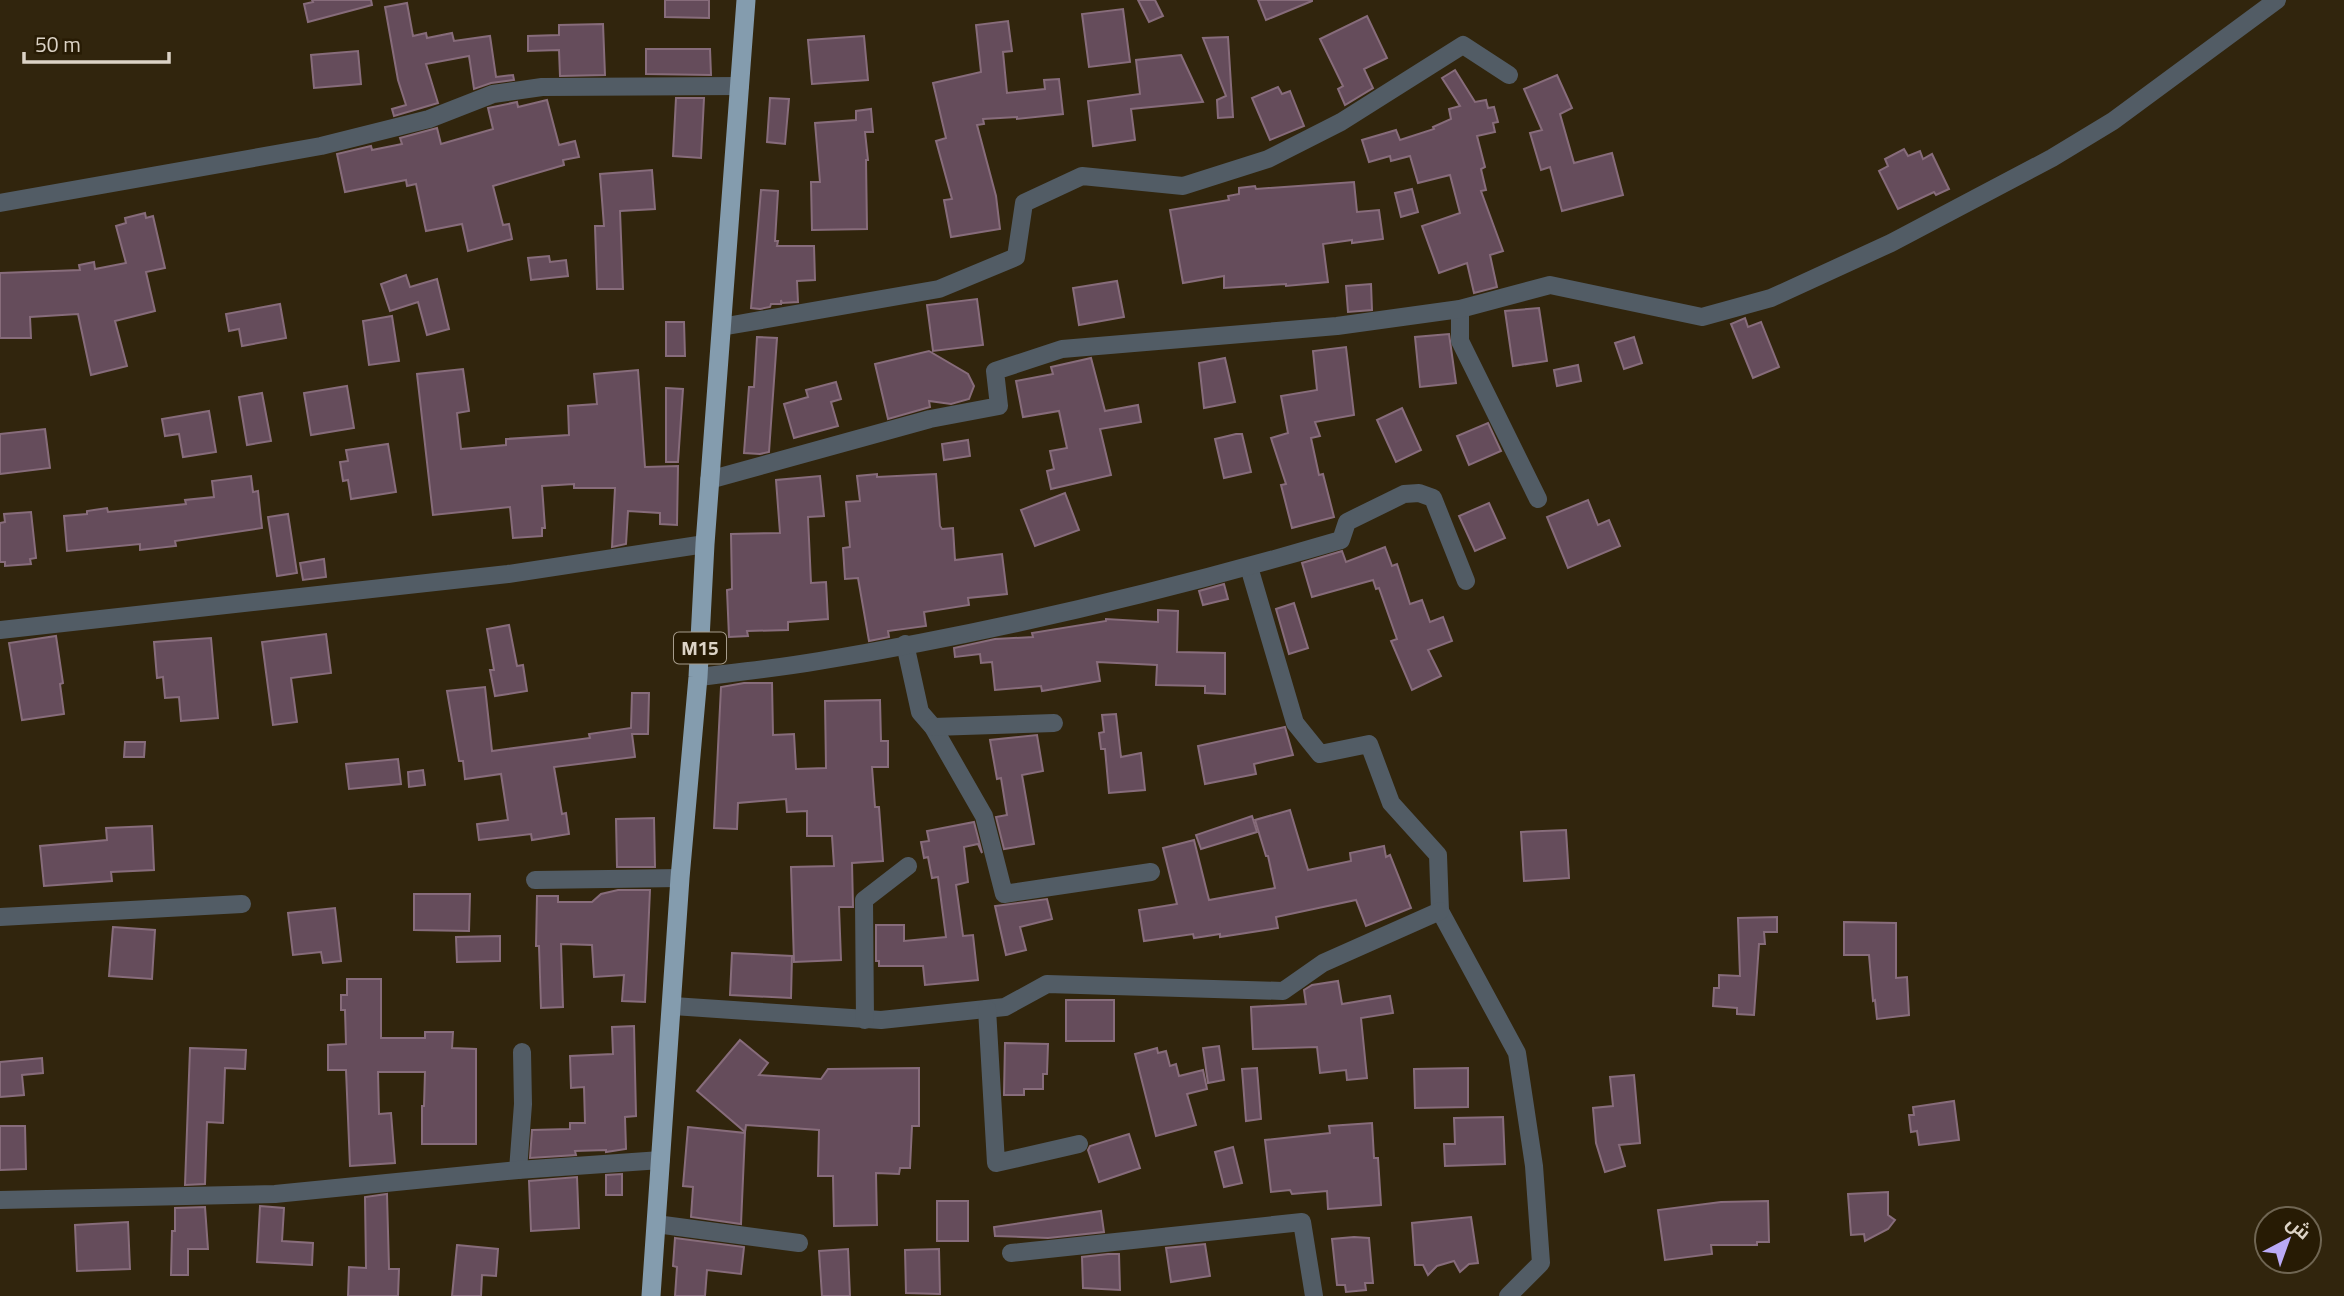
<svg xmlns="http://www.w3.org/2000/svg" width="2344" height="1296" viewBox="0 0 2344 1296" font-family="Georgia,Cairo,serif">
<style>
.building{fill:#654c5b;stroke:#876c7b;stroke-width:2}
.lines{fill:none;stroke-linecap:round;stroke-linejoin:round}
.minor{stroke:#525c65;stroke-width:18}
.trunk{stroke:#849cae;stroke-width:19}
.labels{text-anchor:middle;stroke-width:7;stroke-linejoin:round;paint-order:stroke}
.shield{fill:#271b04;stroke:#a69c8c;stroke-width:2}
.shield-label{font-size:19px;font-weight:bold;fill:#dcd3c6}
</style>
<rect width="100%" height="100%" fill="#31250d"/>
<g class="building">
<path d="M312,0H371L372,5L308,22L304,4L313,2Z"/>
<path d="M665,0H709V18L665,17Z"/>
<path d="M1138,0H1155L1163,16L1149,22Z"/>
<path d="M1258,0H1312V1L1266,20Z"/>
<path d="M407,3L413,36L426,33L427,38L452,33L454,41L490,36L496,77L513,75L514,80L491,83L474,89L469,56L426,64L438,103L394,116L392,109L406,105L398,80L385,7Z"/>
<path d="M1123,9L1130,62L1089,67L1082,14Z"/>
<path d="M1367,16L1387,58L1364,69L1373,88L1345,105L1338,89L1343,86L1320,39Z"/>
<path d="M1008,21L1012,51L1003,52L1007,93L1045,89L1044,80L1059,79L1063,114L1017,119V117L983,119L984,124L977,125L996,196L1000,229L951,237L944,200L952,199L936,141L946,138L933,83L981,72L976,25Z"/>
<path d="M603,24L605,75L560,76L559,50L528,51V36L559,35V25Z"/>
<path d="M864,36L868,80L812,84L808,40Z"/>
<path d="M1228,37L1233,117L1218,118L1217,100L1226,96L1203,38Z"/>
<path d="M646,49H710L711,75L646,74Z"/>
<path d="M358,51L361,84L314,88L311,55Z"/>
<path d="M1181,55L1203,102L1131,109L1135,140L1093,146L1088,101L1140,94L1136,60Z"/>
<path d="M1455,70L1475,102L1486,100L1488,108L1494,107L1498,122L1493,123L1495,132L1477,136L1485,167L1481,169L1486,190L1481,191L1503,251L1490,255L1497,287L1474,293L1467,263L1439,273L1422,226L1460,213L1450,175L1418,183L1410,156L1391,161L1390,156L1369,162L1362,140L1396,130L1400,140L1434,129L1433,127L1451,119L1449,109L1460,106L1442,78Z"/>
<path d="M1557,75L1572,108L1560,114L1574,163L1612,153L1623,195L1562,211L1550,167L1541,170L1530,133L1542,130L1524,89Z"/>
<path d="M1278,87L1282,94L1290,91L1304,126L1270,140L1252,98Z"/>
<path d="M676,98H704L701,158L673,156Z"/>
<path d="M770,98L789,99L785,144L767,142Z"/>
<path d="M547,100L559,145L575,141L579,157L563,160L564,165L493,186L503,225L509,224L512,239L468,251L462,224L426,231L416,184L407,186L406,180L345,192L337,154L371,146L372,150L402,144L400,138L437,128L441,144L493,129L488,108L517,102L518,107Z"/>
<path d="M871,109L873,132H865L868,160H866L867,229L812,230L811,182H820L815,123L856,120V111Z"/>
<path d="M1904,149L1908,156L1920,151L1923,159L1932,154L1949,189L1936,195L1934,192L1898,209L1879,171L1888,166L1885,159Z"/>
<path d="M652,170L655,209L620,211L623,289H597L595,226H604L600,174Z"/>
<path d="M1354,182L1357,212L1379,210L1383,239L1352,243V240L1323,244L1328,282L1286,286V284L1224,288V276L1183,283L1170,210L1229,200L1228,196L1239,194V188L1255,186L1256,189Z"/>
<path d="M1412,189L1418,212L1401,217L1395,193Z"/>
<path d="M761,190L778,191L775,241H778L777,246H814L815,280L797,281L798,302L782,303L781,300V304H771L770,307L760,309L751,308Z"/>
<path d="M145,213L146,218L153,216L165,268L146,272L155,311L115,321L127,366L91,375L78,314L30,317L31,338H0V273L80,270L79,265L94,262L95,269L126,263L116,226L126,223L125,218Z"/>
<path d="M549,256L550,262L566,260L568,276L531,280L528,258Z"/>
<path d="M406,275L410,287L437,279L449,329L427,335L418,302L390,311L381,284Z"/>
<path d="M1117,281L1124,317L1079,325L1073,288Z"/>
<path d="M1371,284L1372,310L1348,312L1346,286Z"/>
<path d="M977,299L983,345L933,351L927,305Z"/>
<path d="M280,304L286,338L242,346L239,329L229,331L226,314Z"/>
<path d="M1539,308L1547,361L1513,366L1505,311Z"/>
<path d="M392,316L399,361L369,365L363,321Z"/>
<path d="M1745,318L1748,327L1761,322L1779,367L1753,378L1731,324Z"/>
<path d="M666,322H684L685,356H666Z"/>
<path d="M1449,334L1456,383L1420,387L1415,337Z"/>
<path d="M757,337L777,338L769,452L760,454L744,453L749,387H754Z"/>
<path d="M1634,337L1642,363L1624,369L1615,343Z"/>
<path d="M1346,347L1354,415L1315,422L1320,436L1311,438L1319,475L1323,474L1334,517L1292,528L1281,485L1286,484L1271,438L1288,433L1281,396L1317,390L1313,351Z"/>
<path d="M929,351L968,374L974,386L969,399L951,404L929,401L930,407L888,419L875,364Z"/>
<path d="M1091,358L1105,411L1138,405L1141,422L1100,429L1111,475L1051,489L1047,471L1054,469L1050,451L1067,448L1059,411L1023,417L1016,381L1053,374L1051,367Z"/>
<path d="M1225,358L1235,402L1204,408L1199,363Z"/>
<path d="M1578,365L1581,381L1557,386L1554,370Z"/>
<path d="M463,369L469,411L457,413L461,449L506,445V439L569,435L568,406L597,404L594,374L638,370L645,467L678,466L677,525L660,524V513L628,511L626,544L612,547L615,488H574V484L542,486L545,528H542V536L513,538L510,507L433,515L417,374Z"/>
<path d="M836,382L841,399L831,402L838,426L794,438L784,404L808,397L806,390Z"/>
<path d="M347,386L354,428L311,435L304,393Z"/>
<path d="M666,388L683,389L678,462H666Z"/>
<path d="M262,393L271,441L247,445L239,397Z"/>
<path d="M1402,408L1421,450L1396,462L1377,420Z"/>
<path d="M209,411L216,452L183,457L179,434L165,436L162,419Z"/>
<path d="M1488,423L1501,451L1469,465L1457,436Z"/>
<path d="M45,429L50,468L0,474V434Z"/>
<path d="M1236,434H1242L1251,472L1224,478L1215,439Z"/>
<path d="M968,440L970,456L944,460L942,444Z"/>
<path d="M388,444L396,492L351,499L348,480L343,481L340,462L348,461L346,450Z"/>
<path d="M877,474V477L936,474L940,526L942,529L953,528L955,560L1002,554L1007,594L968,598L969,605L924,612L926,626L888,631L889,637L869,641L858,578L845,579L843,548L850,547L846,502L860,501L857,476Z"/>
<path d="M251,476L253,492L258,491L262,528L175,541L176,546L140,550V544L67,551L64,516L87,514V511L107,508L108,512L186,504L185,500L214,497L212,481Z"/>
<path d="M820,476L824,516L808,517L811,583L826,582L828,619L788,622V630L747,631L748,636L729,637L727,590L732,589L731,534L780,533L776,480Z"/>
<path d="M1065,493L1079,530L1035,546L1021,510Z"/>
<path d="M1588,500L1598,525L1609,520L1620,546L1568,568L1547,517Z"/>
<path d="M1489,503L1505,538L1475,551L1459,516Z"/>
<path d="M31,512L36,558L30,559L31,564L5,566V562H0V523L5,522L4,514Z"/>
<path d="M288,514L297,573L277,576L268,517Z"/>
<path d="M1385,547L1392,566L1397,564L1410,604L1422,600L1430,622L1443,617L1452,641L1428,650L1441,676L1412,690L1391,641L1397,639L1379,588L1376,589L1373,580L1312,597L1302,563L1342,551L1346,562Z"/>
<path d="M324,559L326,577L303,580L300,563Z"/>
<path d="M1224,584L1228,599L1203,605L1199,591Z"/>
<path d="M1294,603L1308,648L1289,654L1276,609Z"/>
<path d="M1158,610L1178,611L1177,652L1225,653V694L1205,693V686L1156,685L1157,665L1097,662L1100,681L1042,691L1041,686L995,690L992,662L981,663L980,654L955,657L954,648L995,639L1033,637L1032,633L1106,621V619L1158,622Z"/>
<path d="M509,625L517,666L523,665L527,691L495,696L490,670H494L487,629Z"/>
<path d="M326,634L331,673L291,678L297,722L273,725L262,642Z"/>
<path d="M56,636L63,683L60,684L64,714L22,720L9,643Z"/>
<path d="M211,638L218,718L181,721L179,697L165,698L163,677L157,678L154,642Z"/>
<path d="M744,683H772L773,735L794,734L796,769L826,768L825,701L880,700L881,741H888V767H872L875,807H879L883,861L852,863L853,907H839L841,960L794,962L791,867L834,866L832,836H807V811L787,812L786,799L738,803L737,829L714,828L721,687Z"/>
<path d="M485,687L492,751L590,738L589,734L631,728L632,693H649L648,734H632L635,757L554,767L562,814L566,813L569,834L532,840L531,834L479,840L477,824L508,820L501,774L465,779L463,761H459L447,691Z"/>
<path d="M1116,714L1121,757L1141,753L1145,790L1109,793L1105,749H1101L1099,733L1104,732L1102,715Z"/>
<path d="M1285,727L1293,755L1254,764L1256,774L1205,784L1198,746Z"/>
<path d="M1037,735L1043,771L1022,775L1034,844L1004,849L996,817L1007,815L1001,778L997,779L990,740Z"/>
<path d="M125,742H145L144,757H124Z"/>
<path d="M398,759L401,784L349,789L346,764Z"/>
<path d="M423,770L425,785L409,787L408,772Z"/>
<path d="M1290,810L1308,870L1351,861L1350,853L1384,846L1386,857L1390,855L1411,908L1366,926L1356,900L1276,917L1278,928L1220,937V934L1194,938L1193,934L1144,941L1139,910L1177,904L1163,848L1194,840L1209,900L1275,888L1268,856H1266L1255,820Z"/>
<path d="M1252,816L1257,832L1201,849L1196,835Z"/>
<path d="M654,818L655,867H617L616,819Z"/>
<path d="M974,822L982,853L978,844L964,847L968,882L956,885L963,936L973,935L978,980L925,985L923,966H879V961H876V925H904V941L946,937L938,877L932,878L928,857L924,858L921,842L929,841L927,831Z"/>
<path d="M152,826L154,870L111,872L112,881L44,886L40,846L107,840L106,828Z"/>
<path d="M1566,830L1569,878L1524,881L1521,832Z"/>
<path d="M618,890H650L645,1002L622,1001L624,975L594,977L592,945L561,944L563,1007L541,1008L539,946H536L537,896H558V902H592L601,894Z"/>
<path d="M414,894H470L469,931L414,930Z"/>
<path d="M1047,899L1052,919L1020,927L1026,950L1006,955L995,906Z"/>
<path d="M335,908L341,961L323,963L321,952L293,955L288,913Z"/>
<path d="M1777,917V932H1764L1765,944H1759L1754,1015L1737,1014V1008L1713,1006L1714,988H1719V975L1740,976L1738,918Z"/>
<path d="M1844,922L1896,923V978L1907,977L1909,1015L1877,1019L1875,1000L1873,1001L1869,955H1844Z"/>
<path d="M113,927L155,930L152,979L109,976Z"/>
<path d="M500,936V961L457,962L456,937Z"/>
<path d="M732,953L792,956L791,998L730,995Z"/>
<path d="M347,979H381V1038H425V1032H453L452,1048L476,1049V1144H422V1106H424L425,1072H378L379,1114L391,1113L395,1163L350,1166L346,1070H328V1045L346,1044L345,1010H341V995H347Z"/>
<path d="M1338,981L1342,1004L1390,996L1393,1013L1361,1018L1367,1078L1347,1080L1346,1070L1320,1073L1317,1047L1253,1049L1251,1007L1306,1004L1304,990L1312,985Z"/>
<rect x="1066" y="1000" width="48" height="41"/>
<path d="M634,1026L636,1116L625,1117L626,1149L606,1152V1150L575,1151L576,1155L530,1158L532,1130L570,1129V1123H585L584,1087L571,1088L570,1056L613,1054L612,1027Z"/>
<path d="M740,1040L768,1063L759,1075L821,1079L828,1069L919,1068V1126H912L910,1168H900L899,1174L876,1173L877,1225L834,1226L833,1176H818L819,1130L746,1125L745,1132L697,1091Z"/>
<path d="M1005,1043L1048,1044L1047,1074H1043V1089H1024V1095H1004Z"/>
<path d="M1219,1046L1224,1080L1208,1083L1203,1048Z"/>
<path d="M190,1048L246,1050L245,1069L225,1068L223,1123L207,1122L205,1184L185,1185Z"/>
<path d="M1157,1048L1158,1053L1166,1051L1170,1066L1176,1064L1179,1076L1203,1070L1207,1089L1187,1094L1196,1125L1156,1136L1135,1054Z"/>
<path d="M42,1058L43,1073L22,1075L24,1095L0,1097V1062Z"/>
<path d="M1257,1068L1261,1119L1246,1121L1242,1069Z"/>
<path d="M1468,1068V1107L1415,1108L1414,1069Z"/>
<path d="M1634,1075L1640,1143L1619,1145L1625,1166L1605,1172L1596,1143L1593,1108L1613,1106L1610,1077Z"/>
<path d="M1954,1101L1959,1140L1919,1145L1917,1131L1911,1132L1909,1115H1914L1913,1107Z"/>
<path d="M1503,1117L1505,1164L1445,1166L1444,1144H1455L1454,1118Z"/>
<path d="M1372,1123L1374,1158H1378L1381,1205L1328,1209L1327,1191L1292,1194L1290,1190L1271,1192L1265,1140L1330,1133L1329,1126Z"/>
<path d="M0,1126H25L26,1169L0,1170Z"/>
<path d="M688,1127L745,1133L741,1224L691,1217L693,1187L683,1186Z"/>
<path d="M1129,1134L1140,1168L1099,1182L1088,1150L1090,1146Z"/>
<path d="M1233,1147L1242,1183L1224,1187L1215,1152Z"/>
<path d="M622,1174V1195H606V1175Z"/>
<path d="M577,1177L579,1228L531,1231L529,1181Z"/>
<path d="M1888,1192V1215L1895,1220L1888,1229L1865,1241L1864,1234L1851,1235L1848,1194Z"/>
<path d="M387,1194L389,1269H399L398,1296H348L349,1267L366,1268L365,1197Z"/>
<rect x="937" y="1201" width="31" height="40"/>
<path d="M1768,1201L1769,1242H1757V1245H1711L1712,1254L1665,1260L1658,1210L1721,1202Z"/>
<path d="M260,1206L284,1208L282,1241L313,1243L312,1265L257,1262Z"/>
<path d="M205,1207L208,1249H188V1275H171L172,1231H175V1208Z"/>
<path d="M1101,1211L1104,1232L1048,1238L995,1236L994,1227Z"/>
<path d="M1471,1217L1478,1263L1469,1264L1460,1272L1454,1261L1437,1266L1428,1275L1423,1265H1415L1412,1223Z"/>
<path d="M128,1222L130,1269L77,1271L75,1225Z"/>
<path d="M1354,1237L1369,1238L1373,1283H1365L1366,1290L1346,1292L1345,1285H1337L1332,1239Z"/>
<path d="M675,1238L744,1247L741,1274L707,1270L705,1296H675L677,1267L673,1266Z"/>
<path d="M1205,1244L1210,1276L1171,1282L1166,1248Z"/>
<path d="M457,1245L498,1249L496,1276L482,1275L481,1296H452Z"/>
<path d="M848,1249L850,1296H822L819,1251Z"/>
<path d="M939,1249L940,1294L906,1293L905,1250Z"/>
<path d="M1108,1254H1119L1120,1290L1083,1288L1082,1257Z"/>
</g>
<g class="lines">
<g class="minor">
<path d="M0,203L321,146L429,119L493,94L542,87L740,86"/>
<path d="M1460,309V341L1538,499"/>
<path d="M721,327L939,289L1016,257L1024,203L1082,176L1183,186L1268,159L1341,122L1463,45L1509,75"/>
<path d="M709,480L930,419L999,406L995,371L1062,349L1337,326L1460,309L1550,285L1702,317L1771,298L1891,243L2052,158L2113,121L2277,0"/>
<path d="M1249,567L1295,723L1320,754L1369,744L1391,803L1438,855L1440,911L1517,1053L1534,1166L1541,1263L1508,1296"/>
<path d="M0,630L508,574L705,544"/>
<path d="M905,644L920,712L933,727L984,816L1004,894L1151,872"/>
<path d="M698,677C739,672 779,668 819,661C995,632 1170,590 1341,540L1347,522L1404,494L1419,493L1433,498L1466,581"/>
<path d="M933,727L1054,723"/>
<path d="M535,880L680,878"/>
<path d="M0,917L242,904"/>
<path d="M673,1006L881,1020L1005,1007L1047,984L1283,991L1323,963L1440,911"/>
<path d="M987,1009L996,1163L1079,1144"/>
<path d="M865,1020L864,900L908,866"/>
<path d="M518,1170L523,1104L522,1052"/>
<path d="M0,1200L275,1194L518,1170L661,1160"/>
<path d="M656,1224L799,1243"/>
<path d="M1011,1253L1302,1222L1314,1296"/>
</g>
<path class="trunk" d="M651,1296L680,878L698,677L705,544L746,0"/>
</g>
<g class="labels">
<rect class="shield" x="674" y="632.5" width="52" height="31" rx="5"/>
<g class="shield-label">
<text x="700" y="655">M15</text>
</g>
</g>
<g transform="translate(2288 1240) rotate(41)"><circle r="33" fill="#271b04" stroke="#6f6552" stroke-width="2"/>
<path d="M0-5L12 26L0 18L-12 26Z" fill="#baaaf6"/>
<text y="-10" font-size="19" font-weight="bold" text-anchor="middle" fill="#dcd3c6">ش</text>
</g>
<path d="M24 52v10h145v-10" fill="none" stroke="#dcd3c6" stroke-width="3.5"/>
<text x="35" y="52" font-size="21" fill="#dcd3c6" stroke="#271b04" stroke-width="5" paint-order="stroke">50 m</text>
</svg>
